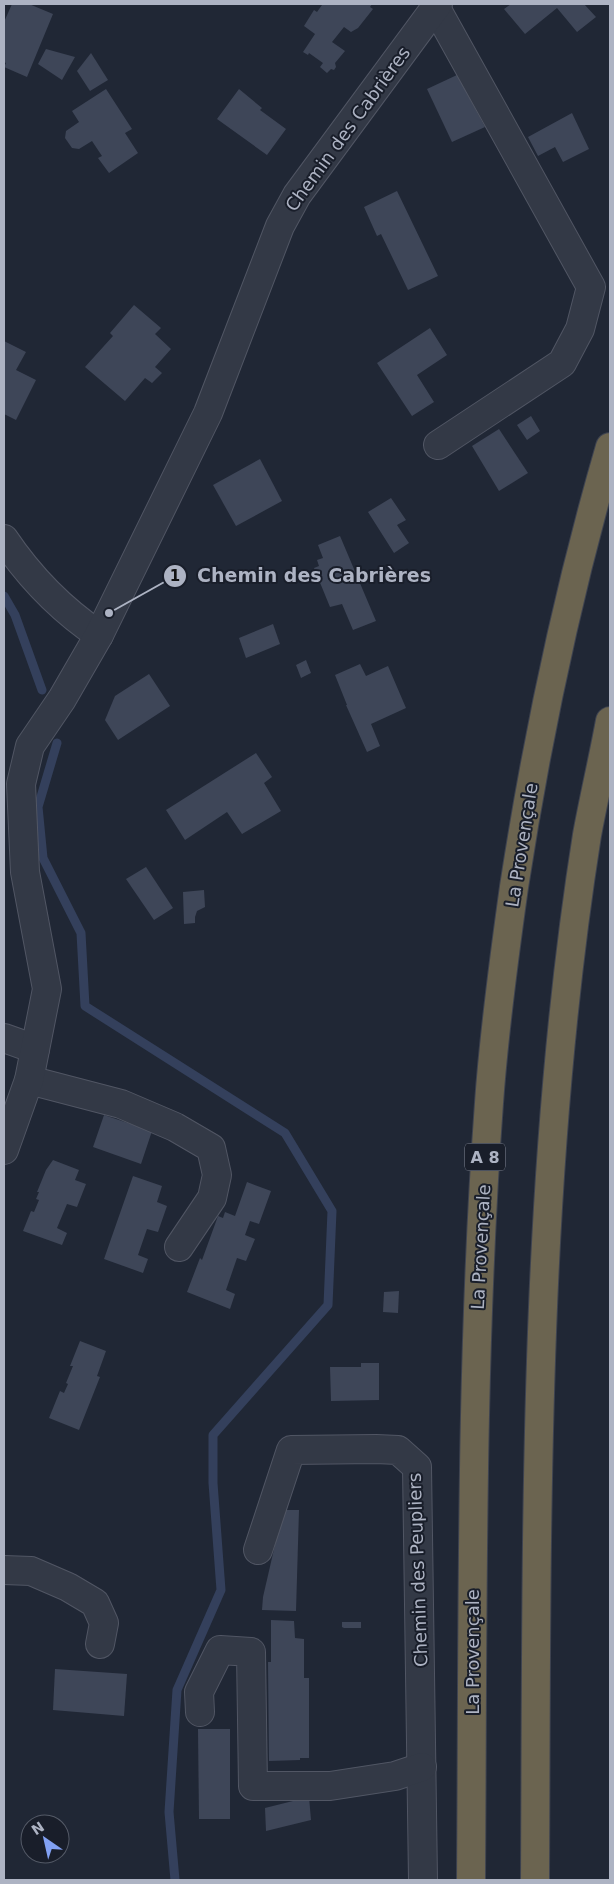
<svg xmlns="http://www.w3.org/2000/svg" width="614" height="1884" viewBox="0 0 614 1884" font-family="'DejaVu Sans',sans-serif">
<style>
.lines{fill:none;stroke-linecap:round;stroke-linejoin:round}
.stream{stroke:#34405c;stroke-width:9}
.building{fill:#3e4658}
.minor-casing{stroke:#515664;stroke-width:30}
.highway-casing{stroke:#3e4350;stroke-width:30}
.minor{stroke:#333946;stroke-width:28}
.highway{stroke:#6b6450;stroke-width:28}
.labels{text-anchor:middle;stroke-width:4;stroke-linejoin:round;paint-order:stroke}
.shield{fill:#191e2a;stroke:#818695;stroke-width:1}
.shield-label{font-size:16px;font-weight:bold;fill:#adb3c3}
.street-label{font-size:18px;fill:#adb3c3;stroke:#191e2a}
.leader{fill:none;stroke:#adb3c3;stroke-width:2}
.callout-dot{fill:#adb3c3;stroke:#191e2a;stroke-width:2}
.mark-label{font-size:15px;text-anchor:middle;font-weight:bold;fill:#111}
.callout-label{font-size:19px;text-anchor:middle;font-weight:bold;fill:#adb3c3;stroke:#191e2a;stroke-width:4;stroke-linejoin:round;paint-order:stroke}
</style>
<rect width="100%" height="100%" fill="#202735"/>
<g class="lines">
<g class="stream">
<path d="M4,596L15,615L42,690"/>
<path d="M57,743L38,807L43,858L81,933L85,1006L285,1133L332,1211L328,1305L213,1435V1483L221,1590L177,1690L169,1812L175,1880"/>
</g>
</g>
<g class="building">
<path d="M12,4H29L53,14L27,77L4,67L6,63L4,62V22Z"/>
<path d="M320,4H372L370,7L373,9L358,28L351,32L344,27L332,42L345,51L335,63L336,67L334,70L331,69L327,73L320,67L323,63L309,53L308,55L303,52L315,34L304,26L314,10L317,12L322,5Z"/>
<path d="M511,4H584L596,17L577,32L557,8L525,34L504,9Z"/>
<path d="M46,49L75,57L62,80L38,64Z"/>
<path d="M91,53L108,80L90,91L77,71Z"/>
<path d="M457,75L485,127L452,142L427,89Z"/>
<path d="M106,89L132,129L125,133L138,153L109,173L98,158L102,156L92,141L79,149L72,148L65,138L66,131L79,122L72,111Z"/>
<path d="M239,89L262,108L260,110L286,129L267,155L217,119Z"/>
<path d="M572,113L589,149L563,162L555,147L538,156L528,137Z"/>
<path d="M397,191L438,276L408,290L381,234L377,236L364,207Z"/>
<path d="M134,305L161,328L155,334L171,349L155,367L162,373L152,383L145,378L125,401L85,367L113,336L110,333Z"/>
<path d="M430,328L447,355L417,375L434,402L412,416L377,363Z"/>
<path d="M4,341L26,352L16,370L36,380L16,420L4,414Z"/>
<path d="M531,416L540,431L527,440L517,425Z"/>
<path d="M499,429L528,473L499,491L472,446Z"/>
<path d="M260,459L282,501L236,526L213,485Z"/>
<path d="M391,498L406,520L397,525L409,543L394,553L368,512Z"/>
<path d="M340,536L376,621L353,630L342,604L330,607L314,568L319,566L317,560L323,558L318,545Z"/>
<path d="M273,624L280,644L246,658L239,638Z"/>
<path d="M306,660L311,673L301,678L296,665Z"/>
<path d="M360,664L366,676L388,666L406,708L371,724L380,746L367,752L346,705H347L335,675Z"/>
<path d="M149,674L170,706L118,740L105,720L115,696Z"/>
<path d="M256,753L272,777L264,783L281,811L242,834L227,812L185,840L166,810Z"/>
<path d="M146,867L173,908L154,920L126,879Z"/>
<path d="M204,890L205,907L197,911L195,917V923L184,924L183,892Z"/>
<path d="M104,1115L152,1131L141,1164L93,1147Z"/>
<path d="M53,1160L79,1170L75,1180L86,1184L77,1207L67,1204L57,1228L67,1233L62,1245L23,1231L31,1211L34,1212L39,1200L36,1199L39,1192H37L46,1170Z"/>
<path d="M133,1176L162,1186L157,1202L167,1206L158,1232L147,1229L138,1255L148,1259L143,1273L104,1259Z"/>
<path d="M247,1182L271,1191L259,1224L250,1221L245,1235L255,1239L246,1261L237,1258L226,1290L235,1294L230,1309L187,1292L200,1258L202,1260L218,1216L223,1218L225,1212L235,1216Z"/>
<path d="M399,1291L398,1313L383,1312L384,1292Z"/>
<path d="M80,1341L106,1351L97,1376L100,1377L79,1430L49,1418L60,1391L64,1393L68,1384L66,1383L73,1366H70Z"/>
<path d="M361,1363H379V1400L331,1401L330,1367H361Z"/>
<path d="M283,1510H299L296,1611L262,1610L263,1597Z"/>
<path d="M271,1620L294,1621L295,1638L304,1639V1678H309V1758H300V1760L269,1761L268,1662H271Z"/>
<path d="M342,1622H361V1628H344L342,1627Z"/>
<path d="M55,1669L127,1674L124,1716L53,1710Z"/>
<path d="M198,1729H230V1819H199Z"/>
<path d="M309,1797L311,1820L266,1831L265,1808Z"/>
</g>
<g class="lines">
<g class="minor-casing">
<g id="minor">
<path d="M436,8L591,287L580,329L562,363L438,445"/>
<path d="M4,539C29,576 62,610 99,635"/>
<path d="M4,1038L35,1049"/>
<path d="M29,1080L121,1104L175,1127L211,1148L217,1175L212,1198L179,1247"/>
<path d="M4,1150L29,1080L47,989L25,872L21,784L30,746L62,699L99,635L208,413L280,226L297,195L438,4"/>
<path d="M258,1550L291,1450L376,1449L398,1450L417,1467L423,1880"/>
<path d="M4,1570L31,1571L68,1587L95,1603L104,1623L100,1644"/>
<path d="M200,1712L199,1692L220,1650L251,1652L253,1786H330L395,1776L422,1767"/>
</g>
</g>
<g class="highway-casing">
<g id="highway">
<path d="M471,1880C473,1621 470,1362 489,1103C494,1031 504,958 514,887C537,738 568,591 610,447"/>
<path d="M535,1880C537,1532 532,1181 587,835C594,797 603,759 610,721"/>
</g>
</g>
<use href="#minor" class="minor"/>
<use href="#highway" class="highway"/>
</g>
<g class="labels">
<rect class="shield" x="465" y="1143.5" width="40" height="27" rx="4"/>
<g class="shield-label">
<text x="485" y="1163">A 8</text>
</g>
<g class="street-label">
<text transform="translate(348 129) rotate(-54)" y="6">Chemin des Cabrières</text>
<text transform="translate(522 845) rotate(-81)" y="6">La Provençale</text>
<text transform="translate(481 1247) rotate(-87)" y="6">La Provençale</text>
<text transform="translate(418 1570) rotate(-92)" y="6">Chemin des Peupliers</text>
<text transform="translate(473 1652) rotate(-90)" y="6">La Provençale</text>
</g>
</g>
<path class="leader" d="M109 613L175 576"/>
<g class="callout-dot">
<circle cx="109" cy="613" r="5"/>
<circle cx="175" cy="576" r="12"/>
</g>
<g class="mark-label">
<text x="175" y="581">1</text>
</g>
<g class="callout-label">
<text x="314" y="582">Chemin des Cabrières</text>
</g>
<rect width="614" height="1884" fill="none" stroke="#adb3c3" stroke-width="10"/>
<g transform="translate(45 1839) rotate(326)"><circle r="24" fill="#191e2a" stroke="#545a67"/>
<path d="M0-4L9 19L0 12L-9 19Z" fill="#82a1f3"/>
<text y="-8" font-size="14" font-weight="bold" text-anchor="middle" fill="#adb3c3">N</text>
</g>
</svg>
